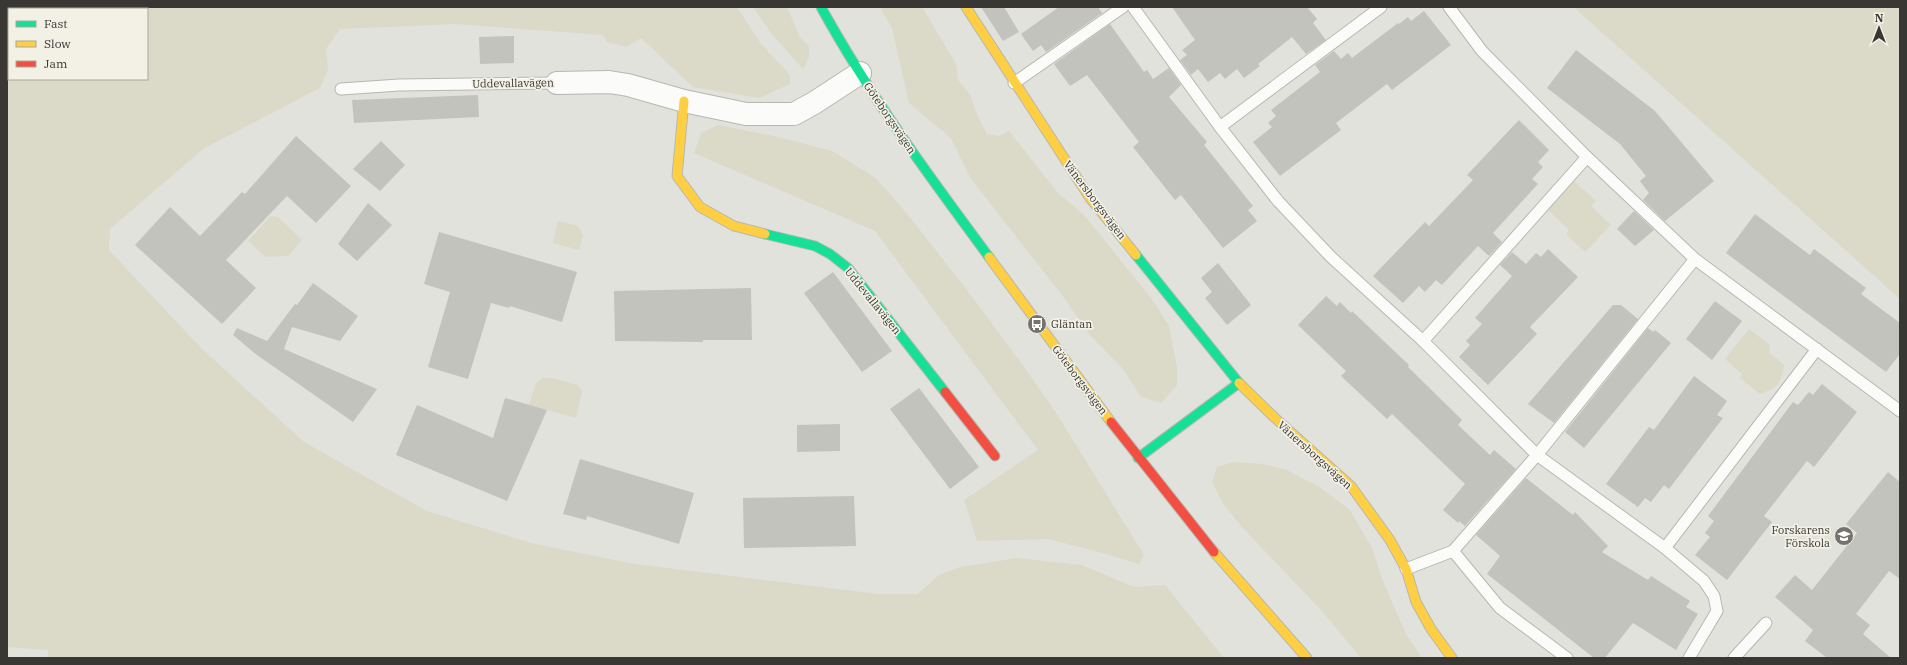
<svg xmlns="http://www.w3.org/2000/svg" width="1907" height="665" viewBox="0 0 1907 665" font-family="'IBM Plex Serif',serif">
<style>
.green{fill:#dbd9c7;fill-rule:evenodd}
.building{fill:#c3c3be}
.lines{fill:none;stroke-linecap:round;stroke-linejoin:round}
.lane-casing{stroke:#b7b7b2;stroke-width:13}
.street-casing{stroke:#b7b7b2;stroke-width:24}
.fast-casing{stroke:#b7b7b2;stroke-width:11}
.slow-casing{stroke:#b7b7b2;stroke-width:11}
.jam-casing{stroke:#b7b7b2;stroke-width:11}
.lane{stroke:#fbfbfa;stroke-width:11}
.street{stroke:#fbfbfa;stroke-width:22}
.fast{stroke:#16e098;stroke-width:9}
.slow{stroke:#ffcf43;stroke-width:9}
.jam{stroke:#f24e42;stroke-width:9}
.labels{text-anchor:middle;stroke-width:3.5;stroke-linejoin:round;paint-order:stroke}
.street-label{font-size:11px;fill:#383733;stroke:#f3f1e5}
.poi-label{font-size:11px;fill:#383733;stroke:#f3f1e5;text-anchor:start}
</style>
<rect width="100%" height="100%" fill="#e2e2dc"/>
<g class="green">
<path d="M7,7H737L761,44L790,75V84L759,98L693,87L641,38L626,47L607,42L603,35L456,24L340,29L326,49L328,70L320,88L203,149L110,229L109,250L200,347L304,442L427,511L531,543L635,564L878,594H918L939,575L960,567L1017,558L1082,565L1134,587L1165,585L1224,658H48V650L7,647ZM9,9H147V79H9Z"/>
<path d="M753,7H787L800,37L809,46V57L803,69L771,33Z"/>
<path d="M880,7H922L956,64L958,80L970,94L978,117L987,134L999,136L1009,131L1058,193L1085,216L1154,302L1169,326L1177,367V385L1161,403L1141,397L1123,369L1090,335L1062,295L971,179L951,138L909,103L892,28Z"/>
<path d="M1575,7H1900V299L1577,10Z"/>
<path d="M718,125L778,137L832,151L876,178L909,216L970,294L1019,360L1055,411L1144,555L1139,564L1103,553L1048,539L977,541L964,500L1038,450L875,231L694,153L701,133Z"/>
<path d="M1574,181L1596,201L1591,206L1611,225L1585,252L1566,234L1569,230L1547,209Z"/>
<path d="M270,216L278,217L302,240L288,256L266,257L248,241Z"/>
<path d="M558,221L578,226L583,235L579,250L553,243Z"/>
<path d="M1749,329L1770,345L1769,352L1784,365C1781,384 1778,388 1760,394L1740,378L1742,374L1725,359Z"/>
<path d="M543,378H552L578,385L582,392L576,418L529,405L536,383Z"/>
<path d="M1234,462L1263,464L1287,470L1321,488L1350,510L1372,548L1382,579L1406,634L1422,658H1361L1321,610L1242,527L1224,505L1212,482L1217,467Z"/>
</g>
<g class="building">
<path d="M981,7H1004L1019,32L1003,41Z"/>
<path d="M1059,7H1098L1102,13L1046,52L1041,45L1033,51L1021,34Z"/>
<path d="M1172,7H1307L1317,19L1313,23L1326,40L1306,54L1292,37L1258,64L1260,66L1244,78L1237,69L1225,79L1220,73L1208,82L1198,69L1191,75L1180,60L1187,55L1182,50L1195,40Z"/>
<path d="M1424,11L1451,45L1392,90L1387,84L1336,123L1341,130L1280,176L1253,142L1272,127L1268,123L1276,116L1271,110L1320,72L1315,65L1334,51L1341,59L1348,53L1352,58L1398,23L1399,24L1408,17L1411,21Z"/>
<path d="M1110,24L1144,72L1147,70L1153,79L1169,68L1181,85L1169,97L1207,142L1204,145L1253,206L1248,210L1257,221L1223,248L1181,195L1175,200L1133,147L1139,142L1087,75L1070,86L1054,64Z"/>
<path d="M514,36V63L480,64L479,37Z"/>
<path d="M1576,50L1655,111L1714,181L1665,221L1643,200L1649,193L1640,181L1646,176L1620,144L1547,88Z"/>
<path d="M478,95L479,117L354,123L352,100Z"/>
<path d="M1519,120L1549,150L1538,162L1543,167L1532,179L1538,184L1493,233L1502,242L1489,256L1478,246L1442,285L1436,280L1425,292L1419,286L1403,303L1373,276L1425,222L1429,226L1473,180L1467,175Z"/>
<path d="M296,136L351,186L316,223L287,196L226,260L256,288L222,324L135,245L170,207L200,236L242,192L245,194Z"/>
<path d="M381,141L405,165L380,191L353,169Z"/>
<path d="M368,203L392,225L357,261L338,244Z"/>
<path d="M1634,211L1654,230L1635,246L1617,229Z"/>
<path d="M1755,214L1810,255L1814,249L1866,288L1861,294L1900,323V354L1886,372L1726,253Z"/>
<path d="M439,232L577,272L562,322L510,306L509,308L491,303L468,379L428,367L450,292L424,284Z"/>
<path d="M1548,249L1578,277L1530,327L1537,334L1488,385L1459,357L1470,345L1466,341L1482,324L1475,318L1512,276L1500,265L1512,252L1526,264L1536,253L1541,257Z"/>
<path d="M1218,263L1251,305L1227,325L1205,298L1212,292L1201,278Z"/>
<path d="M833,272L892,351L862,372L804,293Z"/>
<path d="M313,283L358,316L340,341L292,327L284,349L377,389L353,422L257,355L233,335L237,328L267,341L295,304L297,305Z"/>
<path d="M751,288L752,340H703V342L615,341L614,291Z"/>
<path d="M1326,296L1337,306L1340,302L1351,313L1352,311L1409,365L1408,367L1462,420L1458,425L1490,455L1494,450L1516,469L1465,526L1459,521L1458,523L1443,510L1465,484L1392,414L1387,419L1341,376L1346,371L1298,325Z"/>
<path d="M1715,301L1742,321L1712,360L1686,339Z"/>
<path d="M1613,305H1621L1638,319L1554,423L1528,404Z"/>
<path d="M1648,328L1653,332L1655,330L1671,343L1584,448L1565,432Z"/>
<path d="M1694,376L1727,401L1717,415L1723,418L1669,489L1664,485L1651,502L1645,498L1638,507L1606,484L1649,427L1654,430Z"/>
<path d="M1822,384L1857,412L1814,467L1807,461L1764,516L1772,522L1727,580L1695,555L1710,537L1705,533L1714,521L1708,516L1793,402L1798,405L1809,392L1813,395Z"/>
<path d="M919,388L979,467L950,489L890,409Z"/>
<path d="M505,398L547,410L507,501L396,455L417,405L493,438Z"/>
<path d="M840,424V451L797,452V425Z"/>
<path d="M580,459L694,493L679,544L587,516L586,520L563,514Z"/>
<path d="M1888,472L1900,482V579L1889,571L1856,614L1870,625L1863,634L1891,658H1827L1805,641L1813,630L1775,597L1795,575L1812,590L1857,533L1846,524Z"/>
<path d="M1526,478L1573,515L1575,512L1608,546L1602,552L1648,580L1651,576L1690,601L1686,607L1698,614L1676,650L1633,623L1605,658H1594L1487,574L1500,556L1476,535Z"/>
<path d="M854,496L856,546L744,548L743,498Z"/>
</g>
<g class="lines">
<g class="lane-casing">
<g id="lane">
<path d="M1133,7L1220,127L1278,201L1331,257L1423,341L1537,455L1665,548L1704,581L1714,596L1717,611L1689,658"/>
<path d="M1449,7L1482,51L1587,157L1695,259L1900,411"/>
<path d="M1014,83L1123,7"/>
<path d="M341,89L399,85L557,83"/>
<path d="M1220,127L1381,7"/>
<path d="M1423,341L1587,157"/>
<path d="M1665,548L1817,349"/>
<path d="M1453,551L1500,608L1567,658"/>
<path d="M1406,569L1453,551L1537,455L1695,259"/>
<path d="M1734,658L1766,623"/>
</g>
</g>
<g class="street-casing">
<path id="street" d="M557,83L609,82L628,85L684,101L746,114H794L814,103L860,73"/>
</g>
<g class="fast-casing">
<g id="fast">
<path d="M821,7C870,96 929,176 989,257"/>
<path d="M765,234L815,246L830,254L848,268L945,392"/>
<path d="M1136,255L1239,383L1138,458"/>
</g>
</g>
<g class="slow-casing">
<g id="slow">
<path d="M966,7L1090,198L1136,255"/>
<path d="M684,101L677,176L700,207L734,226L765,234"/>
<path d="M989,257L1111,422"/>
<path d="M1239,383L1275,418L1351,486L1390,540L1406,569L1416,602L1431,629L1452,658"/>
<path d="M1214,552L1307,658"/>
</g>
</g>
<g class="jam-casing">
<g id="jam">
<path d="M945,392L995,456"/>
<path d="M1111,422L1214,552"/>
</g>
</g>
<use href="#lane" class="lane"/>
<use href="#street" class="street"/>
<use href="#fast" class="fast"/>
<use href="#slow" class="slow"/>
<use href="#jam" class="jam"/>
</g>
<defs>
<g id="bus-disc" transform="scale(1)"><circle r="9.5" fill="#74736e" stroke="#f3f1e5"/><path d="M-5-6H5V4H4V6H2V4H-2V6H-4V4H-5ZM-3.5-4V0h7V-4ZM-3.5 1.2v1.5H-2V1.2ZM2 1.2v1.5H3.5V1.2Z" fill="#fff"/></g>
<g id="school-disc" transform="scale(1)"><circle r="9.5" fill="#74736e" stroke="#f3f1e5"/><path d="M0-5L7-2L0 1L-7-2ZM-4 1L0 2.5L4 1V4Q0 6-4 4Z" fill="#fff"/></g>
</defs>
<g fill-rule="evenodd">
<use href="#bus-disc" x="1037" y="324"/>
<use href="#school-disc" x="1844" y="536"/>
</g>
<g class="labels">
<g class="street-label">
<text transform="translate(513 83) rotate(-1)" y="4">Uddevallavägen</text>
<text transform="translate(890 118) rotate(56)" y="4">Göteborgsvägen</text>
<text transform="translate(1095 200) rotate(53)" y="4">Vänersborgsvägen</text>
<text transform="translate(873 301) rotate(51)" y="4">Uddevallavägen</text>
<text transform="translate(1080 380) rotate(53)" y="4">Göteborgsvägen</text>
<text transform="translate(1315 455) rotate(42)" y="4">Vänersborgsvägen</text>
</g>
<g class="poi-label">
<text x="1051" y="328">Gläntan</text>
<text x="1830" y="534" text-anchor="end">Forskarens<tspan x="1830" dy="13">Förskola</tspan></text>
</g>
</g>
<rect width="1907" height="665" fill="none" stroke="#383733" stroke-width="16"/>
<rect x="8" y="8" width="140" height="72" fill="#f3f1e5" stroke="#a8a79e"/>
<rect x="16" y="21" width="20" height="6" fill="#16e098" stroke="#a8a79e"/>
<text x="44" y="28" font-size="12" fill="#383733">Fast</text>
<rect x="16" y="41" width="20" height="6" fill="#ffcf43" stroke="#a8a79e"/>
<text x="44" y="48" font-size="12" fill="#383733">Slow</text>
<rect x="16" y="61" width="20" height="6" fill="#f24e42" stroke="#a8a79e"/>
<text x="44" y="68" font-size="12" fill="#383733">Jam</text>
<g transform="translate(1879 28)" stroke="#f3f1e5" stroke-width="3" paint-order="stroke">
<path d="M0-3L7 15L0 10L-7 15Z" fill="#383733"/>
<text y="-6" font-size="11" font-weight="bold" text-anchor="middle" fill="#383733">N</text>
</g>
</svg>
